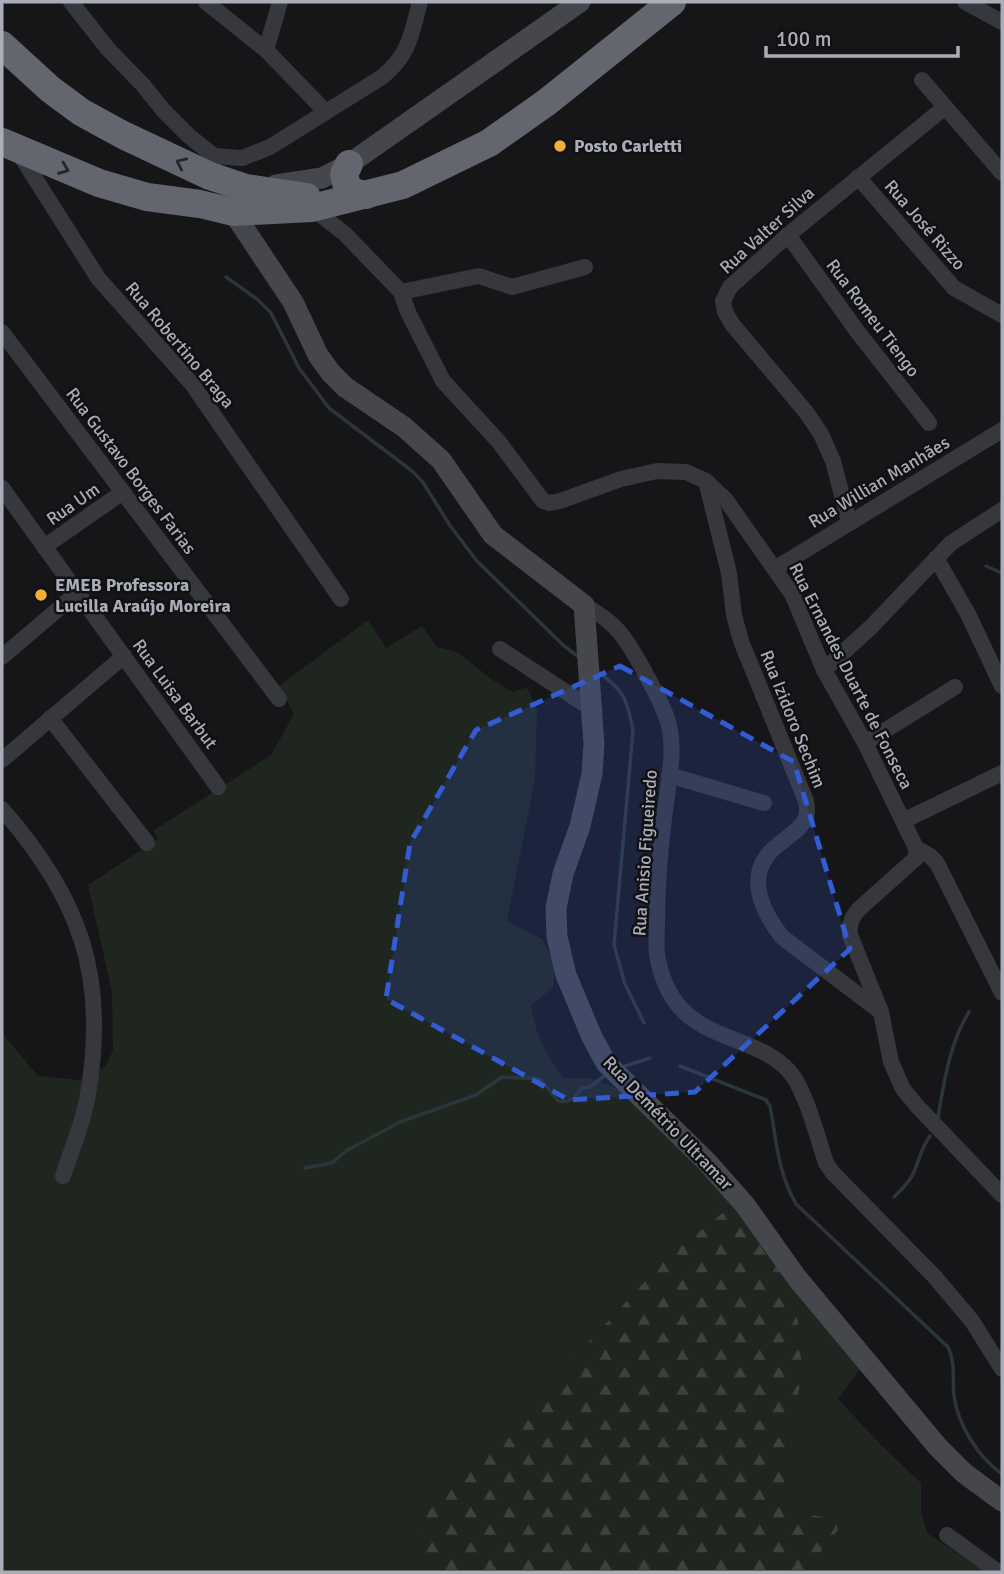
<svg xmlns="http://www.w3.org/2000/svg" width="1004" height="1574" viewBox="0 0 1004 1574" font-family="Signika,sans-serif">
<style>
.grass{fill:#1e261f}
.forest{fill:url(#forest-firs)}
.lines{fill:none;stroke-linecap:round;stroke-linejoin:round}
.stream{stroke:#2c353c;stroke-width:3.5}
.street{stroke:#37383d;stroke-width:16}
.secondary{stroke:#45474d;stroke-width:21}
.highway{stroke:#63666e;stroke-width:28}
.oneway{stroke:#26262a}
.marked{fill:#325cd3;fill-opacity:0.2;stroke:#325cd3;stroke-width:5;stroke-dasharray:14 9;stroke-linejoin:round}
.poi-dot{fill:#f2b134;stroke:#111113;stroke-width:2.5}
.labels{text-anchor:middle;stroke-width:5;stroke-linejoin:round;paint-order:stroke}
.poi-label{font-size:18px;font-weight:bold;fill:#a8adb8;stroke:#111113;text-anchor:start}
.street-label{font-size:18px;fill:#a8adb8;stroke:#111113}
</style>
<defs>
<pattern id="forest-firs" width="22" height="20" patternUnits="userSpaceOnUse" patternTransform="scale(1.75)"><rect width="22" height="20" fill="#1e261f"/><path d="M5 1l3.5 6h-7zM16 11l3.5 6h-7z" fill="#3c433d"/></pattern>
</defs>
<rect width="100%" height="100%" fill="#161618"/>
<g class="grass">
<path d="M368,620L386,648L422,626L437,647L457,652L494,681L513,692L527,687L537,709L535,779L507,921L542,939L555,965L553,988L531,1005C535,1034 546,1055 564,1078H589L616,1088L646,1105L736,1202L669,1256L534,1400L430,1502L418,1556L428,1572H2V1033L38,1076L80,1080L106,1066L113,1050L112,992L88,885L158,839L153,831L271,755L294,714L279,686Z"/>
<path d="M798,1295L860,1369L838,1399L879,1443L921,1483V1510L927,1533L985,1572H816V1558L838,1530L820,1516L808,1515L794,1502L787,1489L781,1466L792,1427L803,1368L798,1340V1321L793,1303Z"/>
</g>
<path class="forest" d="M736,1202L798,1295L793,1303L798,1321V1340L803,1368L792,1427L781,1466L787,1489L794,1502L808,1515L835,1518L838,1530L816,1558V1572H428L418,1556L419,1528L430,1502L534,1400L669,1256Z"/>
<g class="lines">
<g class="stream">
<path d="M226,277L257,299L271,313L299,368L329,408L412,471L422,481L451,527L477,561L563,645L580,658"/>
<path d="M986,566L1002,573"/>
<path d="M597,671C624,690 627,699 633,730L614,945L625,984L644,1023"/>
<path d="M680,1066L766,1100L770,1106C777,1143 777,1170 796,1204L948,1347C956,1363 952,1379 954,1396C958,1425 978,1457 1002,1474"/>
<path d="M622,1067L650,1058"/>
<path d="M938,1117C944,1082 950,1042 969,1012"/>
<path d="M305,1168L332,1163L346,1151L400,1122L476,1095L502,1077L540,1079L558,1101C574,1103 573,1098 582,1088L590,1087L603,1077"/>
<path d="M894,1197C901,1190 909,1183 913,1174C919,1161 921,1148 930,1136"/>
</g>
<g class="street">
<path d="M71,2L108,49L143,85L163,110L189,136L214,156"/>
<path d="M206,2L266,50L326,112"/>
<path d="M965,2L1002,22"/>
<path d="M266,50L280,2"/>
<path d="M922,80L1002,173"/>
<path d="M17,150L98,278L192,384L341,599"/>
<path d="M210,176L214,156L242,158L270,147L382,77C410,54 411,35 420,2"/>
<path d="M858,177L954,288L1002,315"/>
<path d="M312,208L345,234L401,292L408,312L443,381L499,442L543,501L550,503L560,501L621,479L657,471L686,472L706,481L726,500L792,594L824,670L865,743L916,848V858L859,909C852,917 849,923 850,935L881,1012"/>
<path d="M788,235L857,331L929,423"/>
<path d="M401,292L479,276L512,287L585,267"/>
<path d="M2,332L279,699"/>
<path d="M706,481L729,573L734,615L741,641L806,801C807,806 808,812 806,817C803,827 791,834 783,841C778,845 771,850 767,856C747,882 765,915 782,937L881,1012L891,1062L903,1089L918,1107L1002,1195"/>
<path d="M2,488L218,787"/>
<path d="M849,522L833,461L821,434L806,412L732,324L725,312L723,301L730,287L788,235L944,108"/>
<path d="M44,547L123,492"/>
<path d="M936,558L968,614L1002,686"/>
<path d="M776,568L1002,430"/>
<path d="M584,605C617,623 625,637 643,669C652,686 663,704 668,722C675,746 670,772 667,796C661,838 657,881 657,923C657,935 655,948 658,960C669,1012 697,1026 743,1043C760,1050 776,1057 788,1070C805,1087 818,1139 826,1163L833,1173L934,1276L972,1321L1002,1369"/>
<path d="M500,649L592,709"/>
<path d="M2,657L77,593"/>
<path d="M824,670L872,626L951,543L1002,510"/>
<path d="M50,718L147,843"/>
<path d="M865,743L955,687"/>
<path d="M2,760L124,656"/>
<path d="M669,775L764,803"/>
<path d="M2,809C80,898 108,976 88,1094C84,1122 71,1150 63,1176"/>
<path d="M903,821L1002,773"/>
<path d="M916,848L930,856L937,863L1002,993"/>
<path d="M947,1535L998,1572"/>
</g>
<g class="secondary">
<path d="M276,185L322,178L349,164L580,2"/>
<path d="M233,212L293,302L318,355L331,373L345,387L404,427L441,460L493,535L584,605L594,744L592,774L580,826L563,874L556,908L557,937L566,975L592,1037L606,1063L707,1162L745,1205L797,1278L937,1446L964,1473L1002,1501"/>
</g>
<g class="highway">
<path d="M2,45L50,89L81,112L123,135L210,176L246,188L307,197"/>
<path d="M2,142L99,183L147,197L200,204L233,212L312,208L403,185L489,143L547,102L672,2"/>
<path d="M349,164L344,174L347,187L356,193L366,195"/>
</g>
</g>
<defs><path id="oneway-chevron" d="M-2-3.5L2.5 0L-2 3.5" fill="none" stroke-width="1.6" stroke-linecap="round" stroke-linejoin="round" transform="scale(1.75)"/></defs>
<g class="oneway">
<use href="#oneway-chevron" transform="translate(181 163) rotate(-155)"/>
<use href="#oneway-chevron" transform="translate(64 169) rotate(22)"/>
</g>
<path class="marked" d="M620,666L794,762L850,949L695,1092L569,1100L386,999L410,843L476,730Z"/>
<g class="poi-dot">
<circle cx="560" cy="146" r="7"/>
<circle cx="41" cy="595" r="7"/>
</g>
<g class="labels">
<g class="poi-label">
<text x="574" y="152">Posto Carletti</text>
<text x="55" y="591">EMEB Professora<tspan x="55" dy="21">Lucilla Araújo Moreira</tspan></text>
</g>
<g class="street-label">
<text transform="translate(925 225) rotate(49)" y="6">Rua José Rizzo</text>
<text transform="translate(767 230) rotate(-42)" y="6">Rua Valter Silva</text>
<text transform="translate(873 318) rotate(53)" y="6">Rua Romeu Tiengo</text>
<text transform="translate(180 345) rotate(50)" y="6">Rua Robertino Braga</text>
<text transform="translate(131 471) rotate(53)" y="6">Rua Gustavo Borges Farias</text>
<text transform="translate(879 482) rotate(-31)" y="6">Rua Willian Manhães</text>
<text transform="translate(73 504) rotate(-35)" y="6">Rua Um</text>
<text transform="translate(851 676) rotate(63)" y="6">Rua Ernandes Duarte de Fonseca</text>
<text transform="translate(175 694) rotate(54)" y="6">Rua Luisa Barbut</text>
<text transform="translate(793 719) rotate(68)" y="6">Rua Izidoro Sechim</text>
<text transform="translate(645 853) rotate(-86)" y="6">Rua Anisio Figueiredo</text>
<text transform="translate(668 1123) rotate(46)" y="6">Rua Demétrio Ultramar</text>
</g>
</g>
<rect width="1004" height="1574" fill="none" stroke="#a8adb8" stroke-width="7"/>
<path d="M766 46v10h192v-10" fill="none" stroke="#a8adb8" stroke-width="3.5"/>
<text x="776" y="46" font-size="21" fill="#a8adb8" stroke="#111113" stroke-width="5" paint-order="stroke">100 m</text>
</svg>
